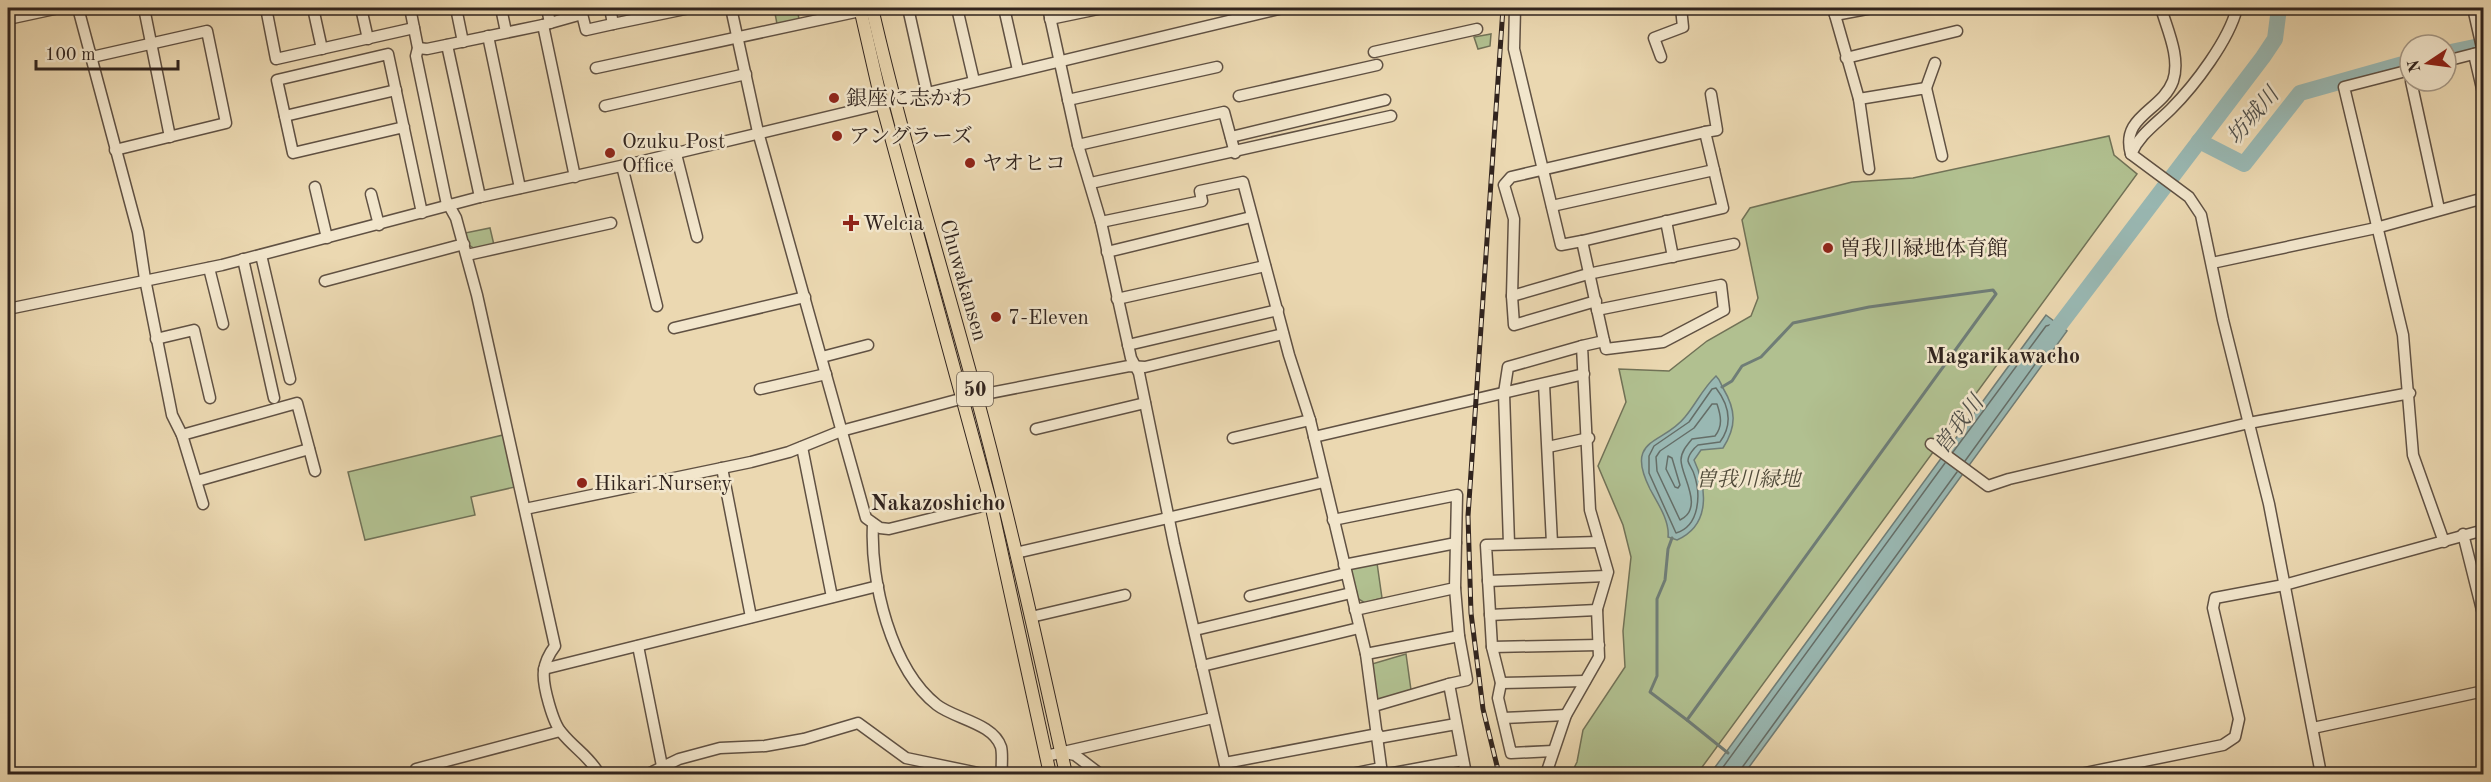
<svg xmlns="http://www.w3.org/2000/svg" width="2491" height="782" viewBox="0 0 2491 782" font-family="'Old Standard TT','Noto Serif JP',serif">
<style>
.green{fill:#b1c090;stroke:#717257;stroke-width:1.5}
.water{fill:#99b8b3;stroke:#6f7d77;stroke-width:1.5}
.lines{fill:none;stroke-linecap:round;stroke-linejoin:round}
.shore{stroke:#656e68;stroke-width:1.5}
.stream{stroke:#6f7d77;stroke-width:3}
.river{stroke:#99b8b3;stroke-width:16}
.minor-casing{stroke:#605143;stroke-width:13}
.major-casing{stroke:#31241e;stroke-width:14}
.minor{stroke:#f2e6cc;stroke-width:10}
.major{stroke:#ebd8b1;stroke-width:12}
.rail-casing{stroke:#31241e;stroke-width:5}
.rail{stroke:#f2e6cc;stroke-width:3;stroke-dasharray:9;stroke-linecap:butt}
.poi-dot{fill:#8f2418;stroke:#f2e6cc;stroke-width:2}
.labels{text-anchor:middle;stroke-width:5;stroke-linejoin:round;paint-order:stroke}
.shield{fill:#f2e6cc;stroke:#6b5e52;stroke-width:1.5}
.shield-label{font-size:20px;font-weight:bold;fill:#31241e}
.poi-label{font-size:21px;fill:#31241e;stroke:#f2e6cc;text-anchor:start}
.street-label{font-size:21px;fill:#31241e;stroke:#f2e6cc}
.park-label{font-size:21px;font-style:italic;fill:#514b3a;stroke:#f2e6cc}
.water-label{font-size:22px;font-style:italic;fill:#50504b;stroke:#f2e6cc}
.neighbourhood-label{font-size:22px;font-weight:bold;fill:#31241e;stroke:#f2e6cc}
</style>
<rect width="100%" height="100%" fill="#ebd8b1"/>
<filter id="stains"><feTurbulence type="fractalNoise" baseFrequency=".00333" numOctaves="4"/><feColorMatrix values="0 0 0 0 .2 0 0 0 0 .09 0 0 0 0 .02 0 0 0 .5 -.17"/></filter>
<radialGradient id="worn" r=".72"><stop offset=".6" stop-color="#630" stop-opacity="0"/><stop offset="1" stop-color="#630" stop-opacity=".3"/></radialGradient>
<g class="green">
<path d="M774,8H797L799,19L777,24Z"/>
<path d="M1491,34L1490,46L1478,49L1474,37Z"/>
<path d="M2109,136L2114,155L2137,174L1697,774H1571L1577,762L1583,730L1625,667L1623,631L1631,557L1623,525L1598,466L1626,402L1619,369L1669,371L1707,341L1751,316L1758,298L1742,220L1750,208L1852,182L1913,178Z"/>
<path d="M490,228L494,245L475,249L469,245L465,233Z"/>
<path d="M503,435L515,487L471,497L475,515L365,540L348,472Z"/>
<path d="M1377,563L1382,598L1365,603L1357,598L1350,568Z"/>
<path d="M1406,654L1411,690L1377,700L1372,664Z"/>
</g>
<g class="water">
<path d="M2046,315L2067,331L1744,774H1710Z"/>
<path d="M1716,376C1721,381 1720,383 1723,388C1736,410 1737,426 1723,448L1701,450L1694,460C1707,488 1711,525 1677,540L1668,537C1670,521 1657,502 1650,489C1624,437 1663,445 1685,417C1696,404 1703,388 1716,376Z"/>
</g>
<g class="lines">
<g class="shore">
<path d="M1712,389L1716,388C1729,405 1733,424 1720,442L1698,445C1694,448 1688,455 1688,461C1689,465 1693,470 1694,474C1701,494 1700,526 1676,533L1649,473V456L1654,446L1689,422Z"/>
<path d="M1712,404H1717C1721,416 1723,426 1715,436L1692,439C1687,445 1681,452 1681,460C1681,476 1705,508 1680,520L1657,471L1656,457L1660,451L1694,428Z"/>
<path d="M1953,452L2046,326L2050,325L2057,334L1965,461"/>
<path d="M1668,456L1672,458L1680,485L1678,488L1675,487L1666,469Z"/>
<path d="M1718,774L1945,463"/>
<path d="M1740,774L1741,769L1957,472"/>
</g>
<g class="stream">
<path d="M1672,538L1668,549L1665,580L1657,599V676L1650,692L1687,720L1996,294L1993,290L1869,307L1793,323L1761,357L1742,366L1732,381L1722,387"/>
<path d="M1687,720L1728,753"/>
</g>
<g class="river">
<path d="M2446,53L2484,45"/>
<path d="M2199,141L2244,164L2300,93L2410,62"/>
<path d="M2046,343L2263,57L2275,39L2279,8"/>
</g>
<g class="minor-casing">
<g id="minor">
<path d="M78,8L138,232L145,279L172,415L182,435L203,504"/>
<path d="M144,8L170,137"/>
<path d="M266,8L276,59L414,28"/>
<path d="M313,8L322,49"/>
<path d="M361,8L368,39"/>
<path d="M410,8L418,48L416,56L446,200L456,218L477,295L555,646C549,654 545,661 544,671C542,684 553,724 562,733C574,748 590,757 599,774"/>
<path d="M456,8L463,42"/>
<path d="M501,8L506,32"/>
<path d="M547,8L550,23"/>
<path d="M610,8L613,24L690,8"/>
<path d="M731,8L758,132L866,518L880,528L889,529L991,504"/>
<path d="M908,8L927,93"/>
<path d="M957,8L974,81"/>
<path d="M1004,8L1018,70"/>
<path d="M1048,8L1078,145L1101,222L1131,358L1139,373L1174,544L1227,774"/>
<path d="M1515,8L1514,49L1561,245L1582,241L1604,341L1582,346L1590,510L1608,572L1597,609L1599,657L1566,715L1546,774"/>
<path d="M1833,8L1859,99L1869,169"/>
<path d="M2161,8C2167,29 2181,58 2173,81C2162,111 2120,116 2131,154L2189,197L2201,215L2223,320L2269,504L2321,774"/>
<path d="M2473,8L2483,52"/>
<path d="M1835,15L1872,8"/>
<path d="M8,19L59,8"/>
<path d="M1050,19L1103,8"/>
<path d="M543,25L582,14L586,30L613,24"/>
<path d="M488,36L520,188"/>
<path d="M447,45L480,197"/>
<path d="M418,48L427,49L543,25L575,177"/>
<path d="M1374,52L1477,29"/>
<path d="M2474,54L2484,97"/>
<path d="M92,57L207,31L226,123L115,150"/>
<path d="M1661,57L1654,38L1683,27L1681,8"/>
<path d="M1846,58L1957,31"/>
<path d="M2446,61L2481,52"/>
<path d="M596,68L860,11"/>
<path d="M2410,70L2344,87L2403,335L2413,455L2444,542"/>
<path d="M2411,81L2439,209"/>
<path d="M1926,88L1935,63"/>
<path d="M1239,96L1377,65"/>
<path d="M1859,99L1926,88L1942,156"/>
<path d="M1068,100L1217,67"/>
<path d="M605,106L746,74"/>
<path d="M285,116L396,90"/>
<path d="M404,127L293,153L277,80L388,54L422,213"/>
<path d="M1705,132L1717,130L1711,94"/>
<path d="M1231,137L1385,100"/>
<path d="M1078,145L1224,112L1235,153"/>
<path d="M676,154L697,237"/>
<path d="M2131,154C2140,134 2156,124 2171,109C2195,85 2229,40 2237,8"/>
<path d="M622,166L657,306"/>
<path d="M1091,183L1391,116"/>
<path d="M315,187L327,238"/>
<path d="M371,194L379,225"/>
<path d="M1552,206L1714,170"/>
<path d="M1666,221L1673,257"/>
<path d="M1101,222L1202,201L1200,191L1243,182L1289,355L1310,420L1366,654L1382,774"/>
<path d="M1582,241L1723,208L1705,132L1511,177L1504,185L1514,219L1512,296L1514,325L1596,301"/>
<path d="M1107,252L1251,217"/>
<path d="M261,255L290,379"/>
<path d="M467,255L611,223"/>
<path d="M243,259L274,398"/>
<path d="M2212,263L2376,228L2484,198"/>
<path d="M209,268L223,324"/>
<path d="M325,281L464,244"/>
<path d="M1512,296L1588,274L1734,244"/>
<path d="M1117,299L1265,266"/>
<path d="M8,309L222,265L480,197L639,162L1283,8"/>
<path d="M1597,310L1721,285L1724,310L1663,342L1606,349L1604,341"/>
<path d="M674,328L805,297"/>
<path d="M156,339L194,330L210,398"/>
<path d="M1128,345L1278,310"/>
<path d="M822,357L868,345"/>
<path d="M1544,384L1552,543"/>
<path d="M760,389L826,374"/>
<path d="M1036,429L1145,403"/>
<path d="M182,435L297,403L315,471"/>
<path d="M1314,437L1584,374"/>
<path d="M1233,438L1310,420"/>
<path d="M1931,444L1988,486L2009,479L2249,423L2410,393"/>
<path d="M802,447L832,597"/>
<path d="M1548,447L1589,438"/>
<path d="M722,468L751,617"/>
<path d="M197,481L309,449"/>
<path d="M525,509L751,462L789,452L841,431L964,398L1129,366L1145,367L1283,334"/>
<path d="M1333,520L1457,495L1455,588L1355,610"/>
<path d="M873,525C870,581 891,669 937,705C955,719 993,723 1001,747C1003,755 1001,766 1002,774"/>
<path d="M2463,534L2484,618"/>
<path d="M1509,544L1504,393L1508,367L1582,346"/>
<path d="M1016,553L1324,482"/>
<path d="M1344,565L1456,543"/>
<path d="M1488,581L1606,576"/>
<path d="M1250,596L1346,573"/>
<path d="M1490,615L1597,610"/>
<path d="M1031,617L1125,595"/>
<path d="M1195,630L1351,593"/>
<path d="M638,646L663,771"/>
<path d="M1492,647L1599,645"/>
<path d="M1366,654L1459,636"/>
<path d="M1202,666L1359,628"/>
<path d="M544,669L878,586"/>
<path d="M1501,683L1585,681"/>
<path d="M1449,684L1467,680L1459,636L1455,588"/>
<path d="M1374,706L1449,684L1466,774"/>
<path d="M1503,718L1566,715"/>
<path d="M2313,728L2484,691"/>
<path d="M1378,738L1456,724"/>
<path d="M1553,751L1511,753L1498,698L1501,683L1492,647L1486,545L1599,542"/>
<path d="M1065,753L1075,755L1100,774"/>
<path d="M1046,756L1213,718"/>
<path d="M1225,763L1378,734"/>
<path d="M417,774L416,769L560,731"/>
<path d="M648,774L679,759L720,748L765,746L804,739L858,723L906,758L983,774"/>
<path d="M1351,774L1381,768"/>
<path d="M1388,774L1463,760"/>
<path d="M2080,774L2223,745L2235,737L2239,719L2213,608L2215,598L2284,585L2484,530"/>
</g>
</g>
<g class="major-casing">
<g id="major">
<path d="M860,8L882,104L991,504L1050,774"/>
<path d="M872,8C902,138 941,265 976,394C1010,520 1038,647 1066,774"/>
</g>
</g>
<use href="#minor" class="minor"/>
<use href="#major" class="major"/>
<g class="rail-casing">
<path id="rail" d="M1499,774L1483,709L1471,613L1468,516L1503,8"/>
</g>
<use href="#rail" class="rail"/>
</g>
<g class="poi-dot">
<circle cx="834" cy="98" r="6"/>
<circle cx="837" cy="136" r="6"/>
<circle cx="610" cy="153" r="6"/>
<circle cx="970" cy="163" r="6"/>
<path d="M848 214h6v6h6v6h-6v6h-6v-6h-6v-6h6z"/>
<circle cx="1828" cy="248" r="6"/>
<circle cx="996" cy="317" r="6"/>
<circle cx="582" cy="483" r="6"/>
</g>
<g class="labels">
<rect class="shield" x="957" y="372" width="36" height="34" rx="4.5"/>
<g class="shield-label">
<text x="975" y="396">50</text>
</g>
<g class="poi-label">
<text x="846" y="105">銀座に志かわ</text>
<text x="849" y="143">アングラーズ</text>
<text x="622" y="148">Ozuku Post<tspan x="622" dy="24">Office</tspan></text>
<text x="982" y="170">ヤオヒコ</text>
<text x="863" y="230">Welcia</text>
<text x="1840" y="255">曽我川緑地体育館</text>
<text x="1008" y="324">7-Eleven</text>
<text x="594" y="490">Hikari Nursery</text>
</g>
<g class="street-label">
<text transform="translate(964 280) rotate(74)" y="7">Chuwakansen</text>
</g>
<g class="park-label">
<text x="1748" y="486">曽我川緑地</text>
</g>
<g class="water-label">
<text transform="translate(2252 115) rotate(-49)" y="8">坊城川</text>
<text transform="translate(1958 424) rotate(-53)" y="8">曽我川</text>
</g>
<g class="neighbourhood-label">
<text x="2003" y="363">Magarikawacho</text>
<text x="938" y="510">Nakazoshicho</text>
</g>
</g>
<rect width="2491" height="782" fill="none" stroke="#ebd8b1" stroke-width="30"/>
<rect x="9" y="9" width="2473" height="764" fill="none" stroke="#31241e" stroke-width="3"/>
<rect x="15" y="15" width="2461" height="752" fill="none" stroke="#31241e" stroke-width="1.5"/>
<g transform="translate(2428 63) rotate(257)"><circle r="28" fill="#f2e6cc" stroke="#a59886" stroke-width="1.5"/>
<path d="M0-4.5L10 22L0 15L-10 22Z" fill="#8f2418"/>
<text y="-9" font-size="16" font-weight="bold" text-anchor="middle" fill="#31241e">N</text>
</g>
<path d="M36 60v9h142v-9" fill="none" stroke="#31241e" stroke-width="3"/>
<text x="45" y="60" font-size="18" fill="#31241e" stroke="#f2e6cc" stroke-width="4.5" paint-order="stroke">100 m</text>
<rect width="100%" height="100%" filter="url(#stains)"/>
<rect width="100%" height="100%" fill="url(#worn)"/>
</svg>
